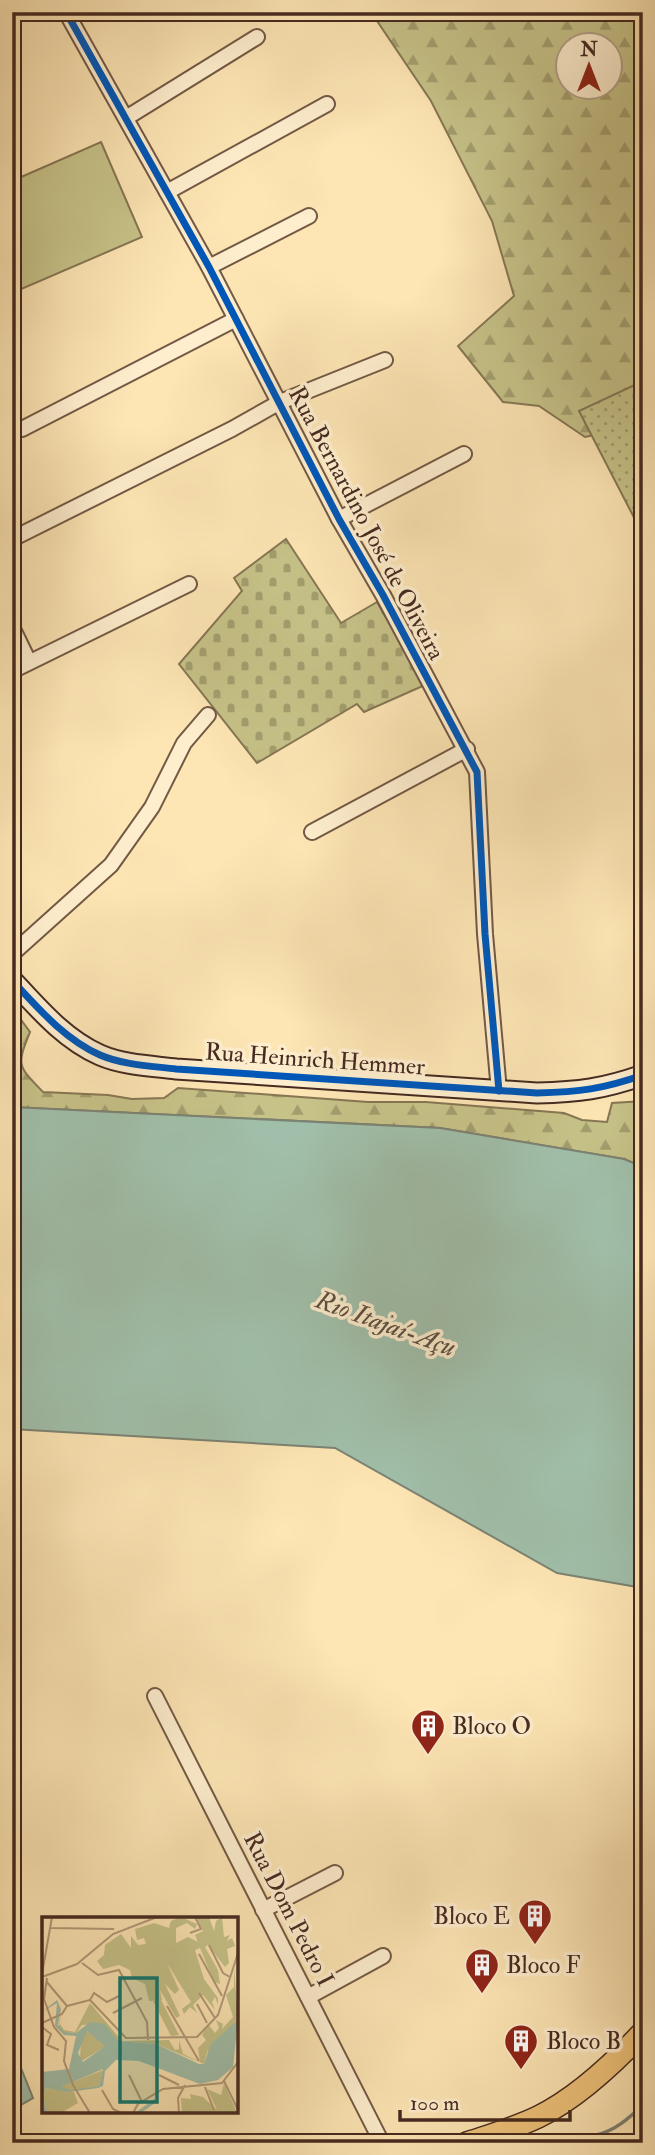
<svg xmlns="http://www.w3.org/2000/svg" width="655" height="2155" viewBox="0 0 655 2155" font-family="'IM FELL Double Pica',serif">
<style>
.forest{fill:url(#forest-firs);stroke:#867654;stroke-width:2;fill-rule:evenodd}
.cemetery{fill:url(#cemetery-stones);stroke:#867654;stroke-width:2}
.park{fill:url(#park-dots);stroke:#867654;stroke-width:2}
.pitch{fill:#c6c288;stroke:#867654;stroke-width:2}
.water{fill:#a0bfaa;stroke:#7c8373;stroke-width:2}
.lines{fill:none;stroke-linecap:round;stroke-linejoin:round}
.stream{stroke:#7c8373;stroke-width:3.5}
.street-casing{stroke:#735945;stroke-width:18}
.secondary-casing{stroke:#452a20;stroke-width:23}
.primary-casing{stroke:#452a20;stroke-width:24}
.street{stroke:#feeece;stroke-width:14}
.secondary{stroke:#feeece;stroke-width:19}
.primary{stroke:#eec27a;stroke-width:21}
.cycleway-casing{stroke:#feeece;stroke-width:11}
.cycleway{stroke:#0057b8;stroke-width:7}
.labels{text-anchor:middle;stroke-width:7;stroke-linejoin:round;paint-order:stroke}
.street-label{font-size:24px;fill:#452a20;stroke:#feeece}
.poi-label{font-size:24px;fill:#452a20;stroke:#feeece;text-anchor:start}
.water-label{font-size:26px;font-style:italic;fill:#5c4f42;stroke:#feeece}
.inset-river{fill:none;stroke:#a0bfaa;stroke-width:3.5}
.inset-road{fill:none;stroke:#b39a79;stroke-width:2}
.view{fill:#0f766e;fill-opacity:0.15;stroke:#0f766e;stroke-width:3.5}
.inset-edge{fill:none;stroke:#452a20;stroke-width:3.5}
</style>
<defs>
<pattern id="forest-firs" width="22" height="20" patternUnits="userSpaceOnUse" patternTransform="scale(1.75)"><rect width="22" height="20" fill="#c6c288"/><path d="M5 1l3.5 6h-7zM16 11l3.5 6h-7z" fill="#a39e6f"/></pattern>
<pattern id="cemetery-stones" width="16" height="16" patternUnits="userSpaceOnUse" patternTransform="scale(1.75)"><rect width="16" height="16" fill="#c6c288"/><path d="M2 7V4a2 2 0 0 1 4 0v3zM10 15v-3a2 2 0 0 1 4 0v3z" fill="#a39e6f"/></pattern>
<pattern id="park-dots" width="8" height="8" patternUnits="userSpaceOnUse" patternTransform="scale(1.75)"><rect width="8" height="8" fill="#c6c288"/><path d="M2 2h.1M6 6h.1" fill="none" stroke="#a39e6f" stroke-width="1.8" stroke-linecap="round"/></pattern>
</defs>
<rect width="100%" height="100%" fill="#fde5b4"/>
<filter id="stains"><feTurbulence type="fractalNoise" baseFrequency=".00286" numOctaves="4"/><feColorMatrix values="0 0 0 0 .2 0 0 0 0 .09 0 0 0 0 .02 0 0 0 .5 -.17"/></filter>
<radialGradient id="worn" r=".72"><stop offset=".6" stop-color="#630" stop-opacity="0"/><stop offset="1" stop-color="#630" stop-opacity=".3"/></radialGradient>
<g class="forest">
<path d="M368,12H643V224L640,242L643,250V399L603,433L585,437L539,406L503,402L458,346L514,296L492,221L431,101L375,18ZM568,46H610V88H568Z"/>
<path d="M19,1017L30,1032C16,1066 18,1066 43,1092L108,1095L132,1099L164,1098L178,1088L368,1102H426L564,1113L582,1120L607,1122L612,1103L643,1101V1167L624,1159L440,1128L12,1107V1019Z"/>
</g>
<path class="cemetery" d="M286,539L341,623L377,602L425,685L364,712L357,704L257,763L179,664L242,591L234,578Z"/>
<path class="park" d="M643,381V535L579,411Z"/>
<path class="pitch" d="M101,142L142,237L12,293V181Z"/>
<g class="water">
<path d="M12,1107L440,1128L624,1159L643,1167V1588L557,1573L335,1448L12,1429Z"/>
<path d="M12,2057L19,2063L33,2098L12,2110Z"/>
</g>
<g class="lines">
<path class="stream" d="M565,2143C576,2137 584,2137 596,2135C615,2131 629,2118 643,2105"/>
<g class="street-casing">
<g id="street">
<path d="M66,12L209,267L339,519L383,595L477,772L485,934L499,1091"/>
<path d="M126,118L257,37"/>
<path d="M167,192L327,104"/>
<path d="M209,267L309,216"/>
<path d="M22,429L236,319"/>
<path d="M339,519L464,454"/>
<path d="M12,539L232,429L280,402L385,360"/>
<path d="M12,627L29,662"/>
<path d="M12,671L189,584"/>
<path d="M312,832L467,749"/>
<path d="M12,954L111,865L152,807L184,743L208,715"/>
<path d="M155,1696L382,2143"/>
<path d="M263,1910L335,1873"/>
<path d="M308,1997L383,1956"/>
</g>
</g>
<g class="secondary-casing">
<path id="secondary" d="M12,980C38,1008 64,1039 100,1055C123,1065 151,1066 176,1069L537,1093C579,1092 603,1089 643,1075"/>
</g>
<g class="primary-casing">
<path id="primary" d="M467,2143C491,2135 515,2128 538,2117C577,2098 613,2064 643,2032"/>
</g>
<use href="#street" class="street"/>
<use href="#secondary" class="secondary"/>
<use href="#primary" class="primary"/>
<g class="cycleway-casing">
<g id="cycleway">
<path d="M66,12L209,267L339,519L383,595L477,772L485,934L499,1091"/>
<path d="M12,980C38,1008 64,1039 100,1055C123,1065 151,1066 176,1069L537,1093C579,1092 603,1089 643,1075"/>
</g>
</g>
<use href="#cycleway" class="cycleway"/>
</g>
<defs>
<g id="building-pin" transform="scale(1.75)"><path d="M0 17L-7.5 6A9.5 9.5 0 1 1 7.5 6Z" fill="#8f2418" stroke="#feeece"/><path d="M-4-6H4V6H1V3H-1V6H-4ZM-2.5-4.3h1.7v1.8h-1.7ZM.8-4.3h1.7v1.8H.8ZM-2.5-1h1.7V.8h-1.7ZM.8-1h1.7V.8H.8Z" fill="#fff"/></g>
</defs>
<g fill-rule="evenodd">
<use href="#building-pin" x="428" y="1726"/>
<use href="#building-pin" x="535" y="1916"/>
<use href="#building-pin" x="482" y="1965"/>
<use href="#building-pin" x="521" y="2041"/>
</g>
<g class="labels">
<g class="street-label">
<text transform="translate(367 523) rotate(62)" y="8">Rua Bernardino José de Oliveira</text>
<text transform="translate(315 1059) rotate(4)" y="8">Rua Heinrich Hemmer</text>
<text transform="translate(289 1909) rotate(63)" y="8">Rua Dom Pedro I</text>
</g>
<g class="poi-label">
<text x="452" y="1734">Bloco O</text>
<text x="510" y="1924" text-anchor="end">Bloco E</text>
<text x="506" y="1973">Bloco F</text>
<text x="546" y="2049">Bloco B</text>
</g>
<g class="water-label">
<text transform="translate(386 1323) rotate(20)" y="9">Rio Itajaí-Açu</text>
</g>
</g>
<g transform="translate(42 1917)">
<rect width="196" height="196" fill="#fde5b4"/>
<path d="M139,0L155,7L153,12L145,6L134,11V26L146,20L156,25L153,18L161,14L154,0H167L172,14L174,4L180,0L182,20L188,18L185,24L190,21L193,29L185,32L187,46L183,50L166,28L163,30L176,53L178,67L172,65L158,31L153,33L162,62L176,81V88L173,80L170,85L173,93L161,78L151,88L155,96L148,90L142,97L140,92L149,85L125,46L137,73L133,77L123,67L138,99L134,101L118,73L120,83L107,84L103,67L90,61L88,53L77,48L61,52L55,44L62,38L63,28L79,17L89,31V19L96,28L104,27L102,21L95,23L93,12L112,6L127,11L129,4ZM192,50L196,103L165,144L166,132L162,147L114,127L76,124L68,117L63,107L40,108L34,116L23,115L17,110L19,92L18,107L22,113L33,115L48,86L80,124L127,123L133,133L137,132V123L141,137L158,145L156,131L164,123L160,118L166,107L173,116L177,111L174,103L181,107L180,112L191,100L184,78L192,70ZM45,114L64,129L38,145L39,120ZM61,153L57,169L29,174L18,170ZM182,166L195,196H140L139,181L149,182L148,177L161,180L175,193L165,172L179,178ZM4,171L32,175L36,186L19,196H6L1,179Z" fill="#c6c288"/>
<path d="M118,81L137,118L129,119L111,84Z" fill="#c6c288"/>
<path d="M15,83L19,92L16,108L23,115L34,116L48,105L63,107L76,124L114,127L157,147H162L169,127L196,103L191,150L176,163L158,167L97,144L74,143L63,154L61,169L56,171L27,175L4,171L1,179L6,196H0V155L27,152L34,119L22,118L13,109L15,86L0,95ZM45,114L63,129L41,145L36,136ZM61,152L57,169L29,173L19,170Z" fill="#a0bfaa" fill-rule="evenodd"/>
<path class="inset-river" d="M96,196L114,183"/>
<path class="inset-road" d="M9,11L72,12M148,16L159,12L153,0M167,28L181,56L188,60M157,37L180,79M40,46L56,58L77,53L105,105L106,123M0,57L10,0M0,60L35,47L71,17L115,0M5,61L2,82L12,110L24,124L22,144L31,168L48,196M4,64L25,89L48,83L52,76L65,85L77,79M157,76L173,101M48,83L84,121L155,120L176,98L196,36M155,87L165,106M125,89L157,144M71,96L100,81M0,106L20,97L25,89M0,110L9,117L5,128L17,133M87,158L100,185M117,158L137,168M182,164L196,193M163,170L172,193M60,173L71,192L79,196M91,196L96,187L121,172L180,166L196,145M137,196L136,181L143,168"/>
<path class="view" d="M78,61H115V185H78Z"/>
<rect width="196" height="196" class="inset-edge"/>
</g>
<rect width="655" height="2155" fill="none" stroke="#fde5b4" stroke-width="42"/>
<rect x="14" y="14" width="627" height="2127" fill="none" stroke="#452a20" stroke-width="3.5"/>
<rect x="21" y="21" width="613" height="2113" fill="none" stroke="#452a20" stroke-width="2"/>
<g transform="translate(589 66)"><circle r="33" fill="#feeece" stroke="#b4a088" stroke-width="2"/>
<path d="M0-5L12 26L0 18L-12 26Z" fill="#8f2418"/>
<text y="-10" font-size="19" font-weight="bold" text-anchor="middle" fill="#452a20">N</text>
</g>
<path d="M400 2110v10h170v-10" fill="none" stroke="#452a20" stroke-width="3.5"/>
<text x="410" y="2110" font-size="21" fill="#452a20" stroke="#feeece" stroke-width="5" paint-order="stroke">100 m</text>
<rect width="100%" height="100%" filter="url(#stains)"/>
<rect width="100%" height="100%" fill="url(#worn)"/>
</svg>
